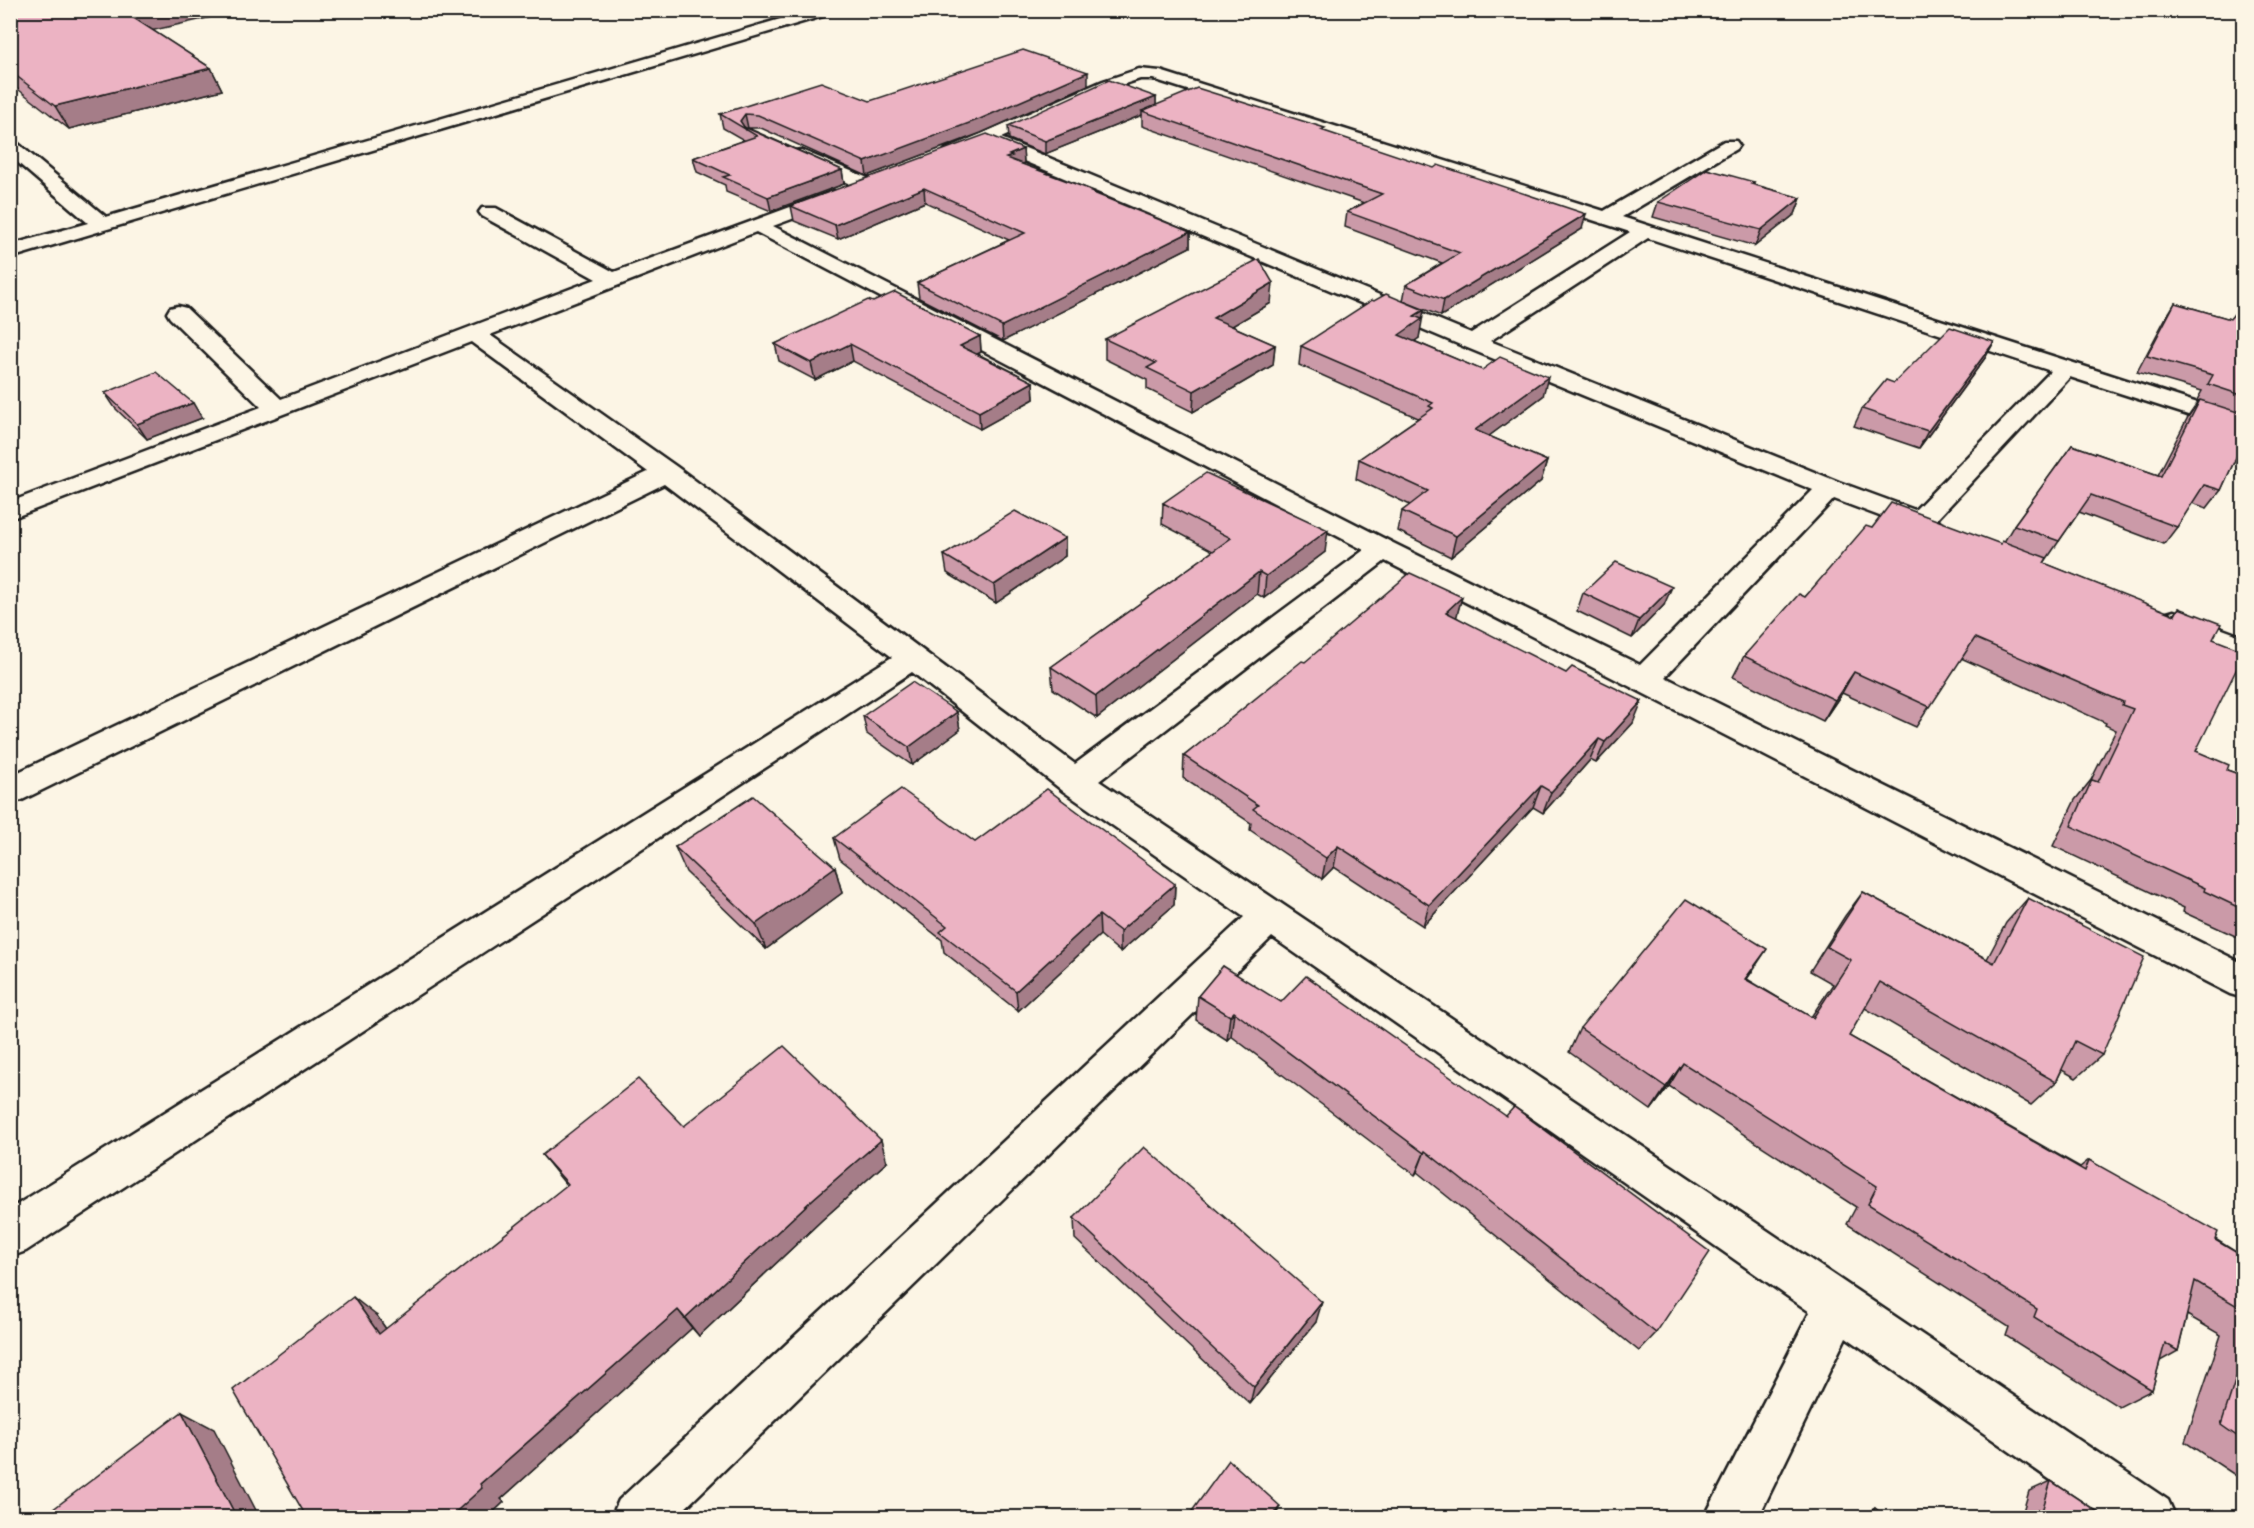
<svg xmlns="http://www.w3.org/2000/svg" width="2254" height="1528" viewBox="0 0 2254 1528" font-family="Mynerve,sans-serif">
<style>
.lines{fill:none;stroke-linecap:round;stroke-linejoin:round}
.street-casing{stroke:#1c1c1c;stroke-width:5}
.street{fill:#fcf5e5;fill-rule:evenodd}
.wall{fill:#cb9aa8;stroke:#1c1c1c;stroke-width:1.5}
.shaded-wall{fill:#a57d88;stroke:#1c1c1c;stroke-width:1.5}
.building{fill:#ecb3c3;stroke:#1c1c1c;stroke-width:1.5}
</style>
<rect width="100%" height="100%" fill="#fcf5e5"/>
<filter id="ink" filterUnits="userSpaceOnUse"><feTurbulence type="fractalNoise" baseFrequency=".0167" numOctaves="2"/><feDisplacementMap in="SourceGraphic" scale="12" xChannelSelector="R" yChannelSelector="G"/><feConvolveMatrix kernelMatrix="1 2 1 2 8 2 1 2 1" color-interpolation-filters="sRGB"/></filter>
<g filter="url(#ink)">
<g class="lines">
<g class="street-casing">
<g id="street">
<path d="M811,10H835L833,13L10,258V245L88,223L10,156V141L16,142L106,217Z"/>
<path d="M1139,69L1160,71L1604,211L1724,141H1736L1739,145L1736,149L1622,217L2244,418V433L2070,377L1937,519L1941,524L1937,530L1927,532L1917,530L1834,499L1665,677L2244,964V998L2230,994L1385,561L1099,781L2168,1500L2176,1518H2105L1846,1337L1758,1518H1704L1810,1312L1272,937L675,1518H611L619,1500L1244,917L1063,791L912,672L26,1251L10,1257V1209L892,657L664,484L22,800L10,803V776L648,472L471,342L10,519V502L261,407L170,318L167,313L170,308L178,306L186,308L281,399L596,279L482,216L479,212L482,208H496L614,272L834,191L841,193L844,197L841,201L773,226L1393,543L1640,665L1813,490L1465,347L986,145L958,157H946L943,153L946,149L1103,81ZM1140,79H1153L1630,232L1471,333L1001,138L1115,87ZM756,232L1364,550L1075,764L677,467L490,335ZM1648,238L2051,371L1915,510L1839,482L1490,341Z"/>
<path d="M801,150L875,181L877,185L875,189H861L795,159L792,155L795,151Z"/>
<path d="M2174,611L2244,637V658L2164,628L2159,621L2164,614Z"/>
</g>
</g>
<use href="#street" class="street"/>
</g>
<g class="wall">
<path d="M10,10L153,31L211,68L222,90L69,129L10,83Z"/>
<path d="M1088,85L981,133L867,176L761,128H748L842,170L844,184L771,211L726,192L725,185L697,172L693,158L744,140L723,128L720,114L870,101Z"/>
<path d="M1156,97V105L1324,132L1582,229L1441,316L1403,301L1406,285L1442,263L1345,227L1347,212L1364,203L1142,126V115L1045,154L1009,139L1008,126Z"/>
<path d="M1023,149L1024,163L1021,164L1190,232V247L1003,341L919,298L917,283L1009,240L925,202L838,239L794,221L791,206Z"/>
<path d="M1754,182L1753,184L1801,198L1795,214L1755,246L1653,217L1658,202Z"/>
<path d="M873,302L980,336L981,352L978,354L1033,382L1034,399L980,429L853,361L815,380L779,361L775,344Z"/>
<path d="M2244,302V440L2221,490L2207,508L2192,503L2177,527L2164,544L2079,512L2044,563L2173,615L2179,608L2213,639L2196,751L2227,770L2244,776V940L2183,912L2184,908L2053,846L2075,800L2091,780L2116,730L2105,725L2106,723L1961,658L1916,727L1842,693L1823,721L1733,677L1744,656L1805,597L1872,528L2001,544L2004,542L2014,525L2072,445L2158,475L2188,417L2199,401L2197,400L2202,391L2137,372L2165,319L2175,303L2230,319Z"/>
<path d="M1271,303L1232,326L1275,345L1273,365L1193,412L1147,389V380L1105,359V339Z"/>
<path d="M1420,329L1419,338L1414,341L1543,396L1489,436L1547,461L1541,481L1451,557L1398,531L1402,511L1410,505L1356,479L1359,459L1418,418L1299,365L1301,346Z"/>
<path d="M1994,342L1985,358L1919,448L1854,426L1862,409Z"/>
<path d="M105,393L202,418L147,439L115,408Z"/>
<path d="M1163,503L1325,552L1264,598L1257,594L1097,718L1053,689L1051,667L1213,551L1162,524Z"/>
<path d="M1065,538V556L996,603L947,573L944,555Z"/>
<path d="M1583,593L1664,605L1632,638L1577,611Z"/>
<path d="M1462,597L1456,617L1633,723L1596,763L1590,760L1543,813L1533,807L1423,926L1334,867L1322,879L1250,830L1251,823L1183,778L1184,756L1305,662Z"/>
<path d="M957,712L960,730L912,765L867,734L863,716Z"/>
<path d="M834,838L975,842L1175,884L1174,905L1120,952L1100,935L1018,1011L944,952L942,940L840,859Z"/>
<path d="M675,847L835,867L842,893L766,949L686,872Z"/>
<path d="M1863,892L1987,959L2006,923L2028,898L2102,1055L2076,1078L2062,1070L2056,1082L2031,1105L1865,1008L1849,1036L2080,1167L2089,1160L2244,1257V1481L2185,1442L2221,1335L2187,1315L2178,1351L2160,1361L2152,1390L2119,1407L2006,1336L2009,1327L1847,1224L1856,1207L1669,1086L1651,1110L1569,1052L1580,1028L1751,973L1747,979L1811,1017L1833,984L1810,971L1845,916Z"/>
<path d="M1223,966L1656,1333L1639,1351L1417,1172L1415,1175L1231,1036L1227,1040L1196,1020L1198,996Z"/>
<path d="M684,1126L887,1162L822,1220L699,1336L692,1328L501,1499L504,1502L487,1518H307L377,1316L386,1329L567,1186L542,1155Z"/>
<path d="M1074,1218L1316,1322L1250,1404L1075,1239Z"/>
<path d="M2051,1481L2107,1518H2021L2029,1491Z"/>
<path d="M1875,1508L1887,1518H1859Z"/>
</g>
<g class="shaded-wall">
<path d="M139,10H243L137,34L126,13Z"/>
<path d="M211,68L222,90L69,129L55,106Z"/>
<path d="M1088,72V85L981,133L867,176L865,162Z"/>
<path d="M1156,97V109L1142,111V115L1045,154V141Z"/>
<path d="M745,114L748,128L746,130L740,121Z"/>
<path d="M1023,149L1024,163L1013,167L1006,158L1009,155Z"/>
<path d="M842,170L844,184L771,211L768,197Z"/>
<path d="M924,188L925,202L838,239L835,225Z"/>
<path d="M1801,198L1795,214L1755,246L1761,230Z"/>
<path d="M1586,214L1582,229L1441,316L1444,300Z"/>
<path d="M1190,232V247L1003,341L1002,326Z"/>
<path d="M1273,283L1271,303L1212,338L1213,318Z"/>
<path d="M1424,310L1419,338L1396,354L1399,335L1414,316Z"/>
<path d="M980,336L981,352L962,362L960,346Z"/>
<path d="M1994,342L1985,358L1919,448L1928,431Z"/>
<path d="M850,344L853,361L815,380L811,363Z"/>
<path d="M1275,345L1273,365L1193,412L1194,391Z"/>
<path d="M1548,377L1543,396L1470,450L1475,430Z"/>
<path d="M1033,382L1034,399L980,429L979,412Z"/>
<path d="M193,403L202,418L147,439L137,424Z"/>
<path d="M1547,461L1541,481L1451,557L1456,536Z"/>
<path d="M1328,530L1325,552L1264,598L1266,576Z"/>
<path d="M1065,538V556L996,603L994,585Z"/>
<path d="M1259,572L1257,594L1097,718L1096,696Z"/>
<path d="M1672,587L1664,605L1632,638L1639,620Z"/>
<path d="M1462,597L1456,619L1446,612Z"/>
<path d="M1854,672L1842,693L1823,721L1835,700Z"/>
<path d="M1642,701L1633,723L1596,763L1605,742Z"/>
<path d="M957,712L960,730L912,765L909,747Z"/>
<path d="M1599,739L1590,760L1543,813L1551,792Z"/>
<path d="M1541,786L1533,807L1423,926L1429,905Z"/>
<path d="M1338,846L1334,867L1322,879L1326,858Z"/>
<path d="M835,867L842,893L766,949L756,924Z"/>
<path d="M1175,884L1174,905L1120,952V931Z"/>
<path d="M1099,915L1100,935L1018,1011L1016,991Z"/>
<path d="M1767,949L1751,973L1730,1002L1745,979Z"/>
<path d="M1234,1012L1231,1036L1227,1040L1230,1016Z"/>
<path d="M1683,1063L1669,1086L1651,1110L1666,1087Z"/>
<path d="M881,1140L887,1162L822,1220L699,1336L685,1318L813,1199Z"/>
<path d="M1425,1151L1417,1172L1415,1175L1424,1153Z"/>
<path d="M353,1297L377,1316L402,1352L379,1334Z"/>
<path d="M1322,1302L1316,1322L1250,1404L1254,1387Z"/>
<path d="M678,1310L692,1328L501,1499L504,1502L487,1518H449L480,1484Z"/>
<path d="M182,1412L214,1429L260,1518H237Z"/>
<path d="M1280,1506L1275,1518H1272Z"/>
</g>
<g class="building">
<path d="M10,10H139L126,13L211,68L55,106L10,71Z"/>
<path d="M1023,50L1088,72L980,119L865,162L758,115L745,114L740,121L744,127L842,170L768,197L723,177L730,175L693,158L757,136L720,114L821,82L870,101Z"/>
<path d="M1109,80L1156,97L1045,141L1008,126Z"/>
<path d="M1197,88L1325,128L1321,130L1434,168L1438,165L1586,214L1444,300L1406,285L1460,253L1347,212L1382,194L1142,111Z"/>
<path d="M987,134L1023,149L1009,155L1012,156L1006,158L1094,191L1091,192L1190,232L1002,326L917,283L1025,233L924,188L835,225L791,206Z"/>
<path d="M1707,169L1754,182L1751,184L1801,198L1761,230L1658,202Z"/>
<path d="M1259,259L1273,283L1213,318L1275,345L1194,391L1147,368L1156,363L1105,339Z"/>
<path d="M895,292L980,336L960,346L1033,382L979,412L850,344L811,363L775,344L868,300L873,302Z"/>
<path d="M1386,294L1424,310L1414,316L1422,319L1399,335L1482,370L1500,357L1548,377L1475,430L1547,461L1456,536L1402,511L1428,491L1359,459L1433,408L1429,406L1433,403L1301,346L1372,300L1374,301Z"/>
<path d="M2244,302V396L2208,384L2213,375L2147,356L2175,303L2230,319Z"/>
<path d="M1950,327L1994,342L1928,431L1862,409L1886,380L1894,383Z"/>
<path d="M156,372L193,403L137,424L105,393Z"/>
<path d="M2200,400L2244,414V440L2221,490L2204,485L2177,527L2091,495L2059,541L2014,525L2072,445L2161,476Z"/>
<path d="M1206,473L1328,530L1266,576L1259,572L1096,696L1051,667L1231,538L1163,503Z"/>
<path d="M1891,503L2001,544L2002,541L2047,558L2044,563L2175,615L2179,608L2221,624L2213,639L2244,651V654L2196,751L2229,765L2227,770L2244,776V910L2204,891L2205,888L2071,826L2092,780L2098,782L2133,709L2122,705L2123,702L1975,638L1930,707L1854,672L1835,700L1744,656L1799,594L1805,597L1866,526L1872,528Z"/>
<path d="M1015,511L1065,538L994,585L944,555Z"/>
<path d="M1616,562L1672,587L1639,620L1583,593Z"/>
<path d="M1410,573L1462,597L1446,612L1566,673L1572,667L1642,701L1605,742L1599,739L1551,792L1541,786L1429,905L1338,846L1326,858L1253,809L1258,805L1184,756L1302,661L1305,662Z"/>
<path d="M912,682L957,712L909,747L863,716Z"/>
<path d="M901,789L975,842L1047,789L1175,884L1120,931L1099,915L1016,991L940,932L947,926L834,838Z"/>
<path d="M753,796L835,867L756,924L675,847Z"/>
<path d="M1863,892L1994,963L2028,898L2144,957L2102,1055L2075,1041L2056,1082L1880,982L1849,1036L2085,1171L2089,1160L2218,1232L2215,1240L2244,1257V1310L2195,1281L2178,1351L2165,1343L2152,1390L2034,1317L2037,1309L1868,1204L1877,1186L1683,1063L1666,1087L1580,1028L1686,899L1767,949L1745,979L1813,1018L1851,960L1827,947Z"/>
<path d="M1223,966L1281,1002L1306,976L1506,1116L1514,1107L1710,1252L1656,1333L1425,1151L1424,1153L1234,1012L1230,1016L1198,996Z"/>
<path d="M784,1046L881,1140L813,1199L685,1318L678,1310L480,1484L482,1488L449,1518H307L233,1390L353,1297L379,1334L568,1184L542,1155L638,1079L684,1126Z"/>
<path d="M1144,1147L1322,1302L1254,1387L1074,1218Z"/>
<path d="M2244,1353V1441L2221,1425Z"/>
<path d="M182,1412L237,1518H50L48,1513Z"/>
<path d="M1229,1460L1280,1506L1272,1518H1187Z"/>
<path d="M2051,1481L2107,1518H2040Z"/>
<path d="M1875,1508L1887,1518H1871Z"/>
</g>
</g>
<rect width="2254" height="1528" fill="none" stroke="#fcf5e5" stroke-width="36"/>
<rect x="18" y="18" width="2218" height="1492" fill="none" stroke="#1c1c1c" stroke-width="2" filter="url(#ink)"/>
</svg>
